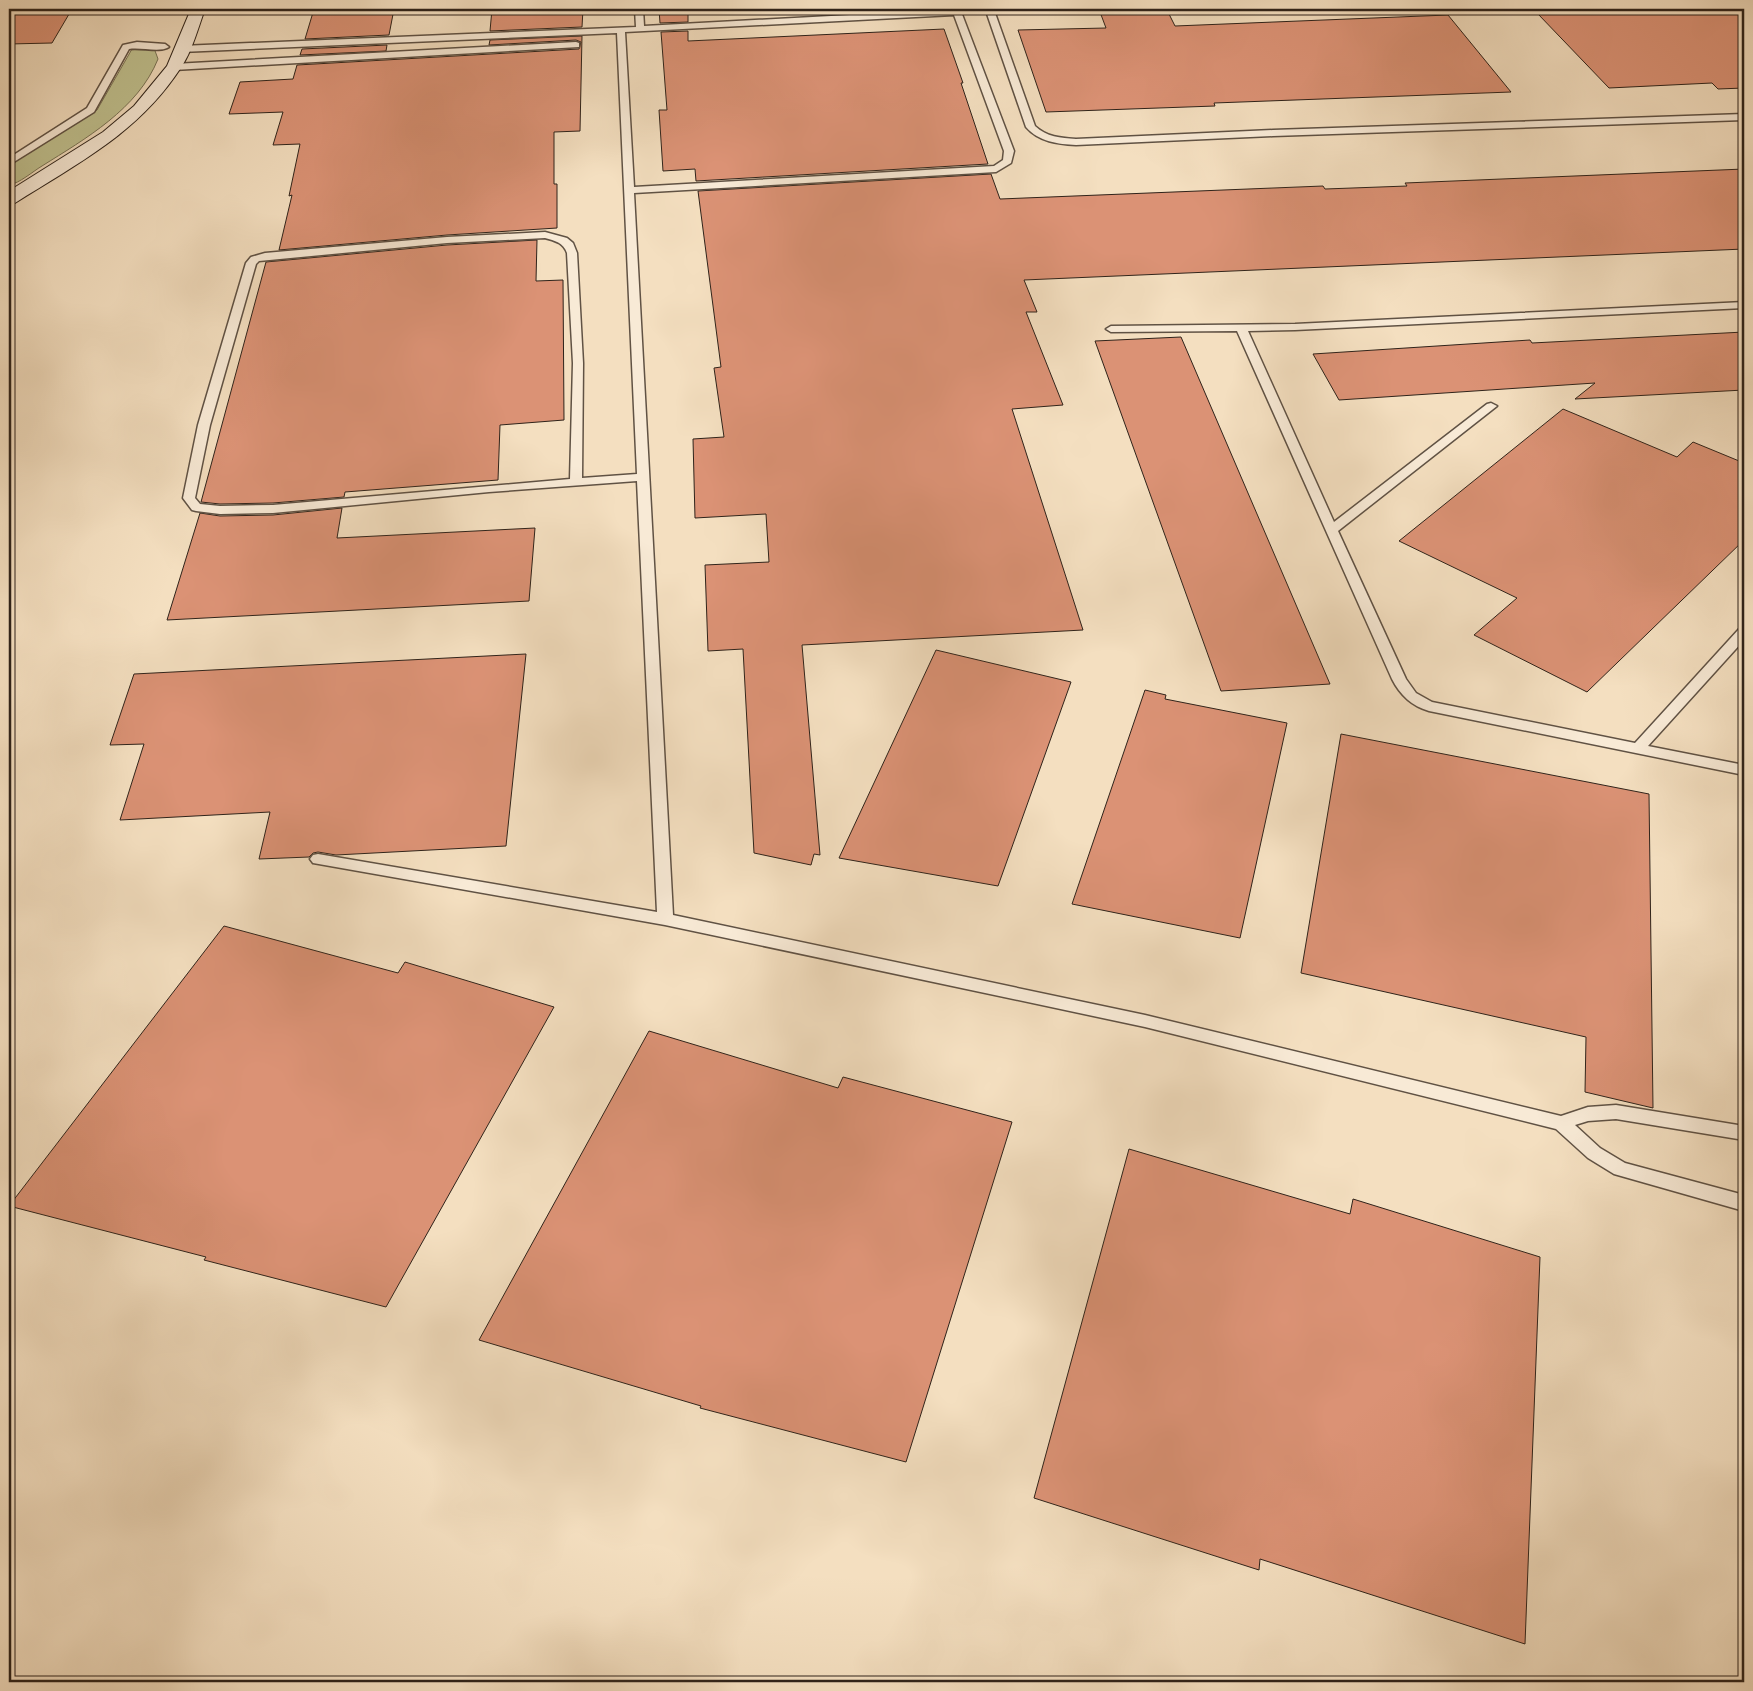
<svg xmlns="http://www.w3.org/2000/svg" width="1753" height="1691" viewBox="0 0 1753 1691" font-family="'Libre Bodoni',serif">
<style>
.green{fill:#c0c18f;stroke:#787254}
.building{fill:#db9275;stroke:#2f231a}
.lines{fill:none;stroke-linecap:round;stroke-linejoin:round}
.lane-casing{stroke:#605244;stroke-width:3}
.secondary-casing{stroke:#2f231a;stroke-width:2}
.lane{fill:#f8ead6;fill-rule:evenodd}
.secondary{fill:#f8ead6;fill-rule:evenodd}
</style>
<rect width="100%" height="100%" fill="#f4dfc0"/>
<filter id="stains"><feTurbulence type="fractalNoise" baseFrequency=".004" numOctaves="4"/><feColorMatrix values="0 0 0 0 .2 0 0 0 0 .09 0 0 0 0 .02 0 0 0 .5 -.17"/></filter>
<radialGradient id="worn" r=".72"><stop offset=".6" stop-color="#630" stop-opacity="0"/><stop offset="1" stop-color="#630" stop-opacity=".3"/></radialGradient>
<path class="green" d="M154,48L158,59C138,109 85,139 42,166C32,172 20,183 9,185V164L97,110L132,49Z"/>
<g class="building">
<path d="M9,9H72L52,43L9,44Z"/>
<path d="M314,9H394L389,35L305,39Z"/>
<path d="M492,9H583L582,27L490,31Z"/>
<path d="M659,9H688V22L660,23Z"/>
<path d="M1662,9H1744V88L1718,89L1712,83L1609,88L1538,14Z"/>
<path d="M1167,10L1175,26L1448,15L1511,92L1214,103L1215,106L1046,112L1018,30L1106,28L1100,12Z"/>
<path d="M944,29L963,83H961L988,164L696,181L695,169L663,171L659,110H667L661,32L688,31V41Z"/>
<path d="M582,36L580,131L554,132V184H557V228L447,235L279,250L292,195L289,196L300,144L273,145L283,112L229,114L240,82L293,79L297,65L579,49L581,42L576,40L489,45L490,40Z"/>
<path d="M387,45L386,51L300,55L302,49Z"/>
<path d="M1744,169V249L1024,280L1037,312H1026L1063,405L1012,409L1083,630L802,645L820,855L814,854L811,865L754,853L743,649L708,651L705,565L769,562L766,514L695,518L693,439L724,437L714,368L721,367L698,191L991,174L1000,199L1323,186L1325,189L1407,186L1405,183Z"/>
<path d="M537,240L536,281L563,280L564,420L500,425L498,480L345,492L344,497L273,503L220,504L201,502L266,262L447,245Z"/>
<path d="M1744,332V390L1575,399L1595,383L1339,400L1313,354L1530,340L1532,343Z"/>
<path d="M1181,337L1330,684L1221,691L1095,341Z"/>
<path d="M1563,409L1677,457L1693,442L1744,463V540L1587,692L1474,635L1517,598L1399,541Z"/>
<path d="M342,508L337,538L535,528L529,601L167,620L200,513L220,516L273,515Z"/>
<path d="M936,650L1071,682L998,886L839,858Z"/>
<path d="M526,654L506,846L336,855L318,852L313,853L309,857L259,859L270,812L120,820L144,744L110,745L134,674Z"/>
<path d="M1145,690L1166,695L1165,699L1287,723L1240,938L1072,904Z"/>
<path d="M1341,734L1649,794L1653,1108L1585,1092L1586,1037L1301,973Z"/>
<path d="M224,926L398,973L405,962L554,1007L386,1307L204,1260L206,1257L9,1206Z"/>
<path d="M649,1031L838,1088L843,1077L1012,1122L906,1462L700,1408L701,1406L479,1340Z"/>
<path d="M1129,1149L1350,1214L1353,1199L1540,1257L1525,1644L1260,1559L1259,1570L1034,1498Z"/>
</g>
<g class="lines">
<g class="lane-casing">
<g id="lane">
<path d="M635,9H643L644,26L960,9L1014,151L1011,163L996,172L634,193L673,915L1145,1015L1561,1116L1588,1107L1616,1105L1744,1126V1140L1616,1119L1588,1121L1575,1125L1600,1148L1625,1163L1744,1195V1211L1614,1174L1588,1158L1556,1129L1145,1027L665,925L313,863L310,859L313,855L318,854L657,912L637,481L489,492L273,513L220,514L196,511L192,510L183,498L198,425L246,263L251,257L265,253L447,237L545,232L567,238L573,243L577,253L583,363L582,478L637,474L617,33L181,52L177,49L181,46L636,27ZM954,15L1004,151L1003,160L994,166L634,187L625,32ZM545,238C555,241 563,242 567,253L573,363L570,479L273,505L220,506L200,504L195,498L210,425L256,264L259,261L447,243Z"/>
<path d="M987,9H1047L1043,11L995,13L1035,126C1047,137 1060,138 1076,139L1273,130L1744,114V120L1273,136L1076,145C1058,144 1039,142 1026,127L986,11Z"/>
<path d="M137,42L165,44L169,47C160,53 141,47 129,49L94,112L9,165V158L87,108L123,45Z"/>
<path d="M576,42L579,43V47L174,70L170,67L174,64Z"/>
<path d="M1744,302V308L1295,330L1248,331L1334,522L1487,404L1491,403L1497,406L1338,531L1406,679L1416,693L1432,702L1635,743L1739,629L1744,628V640L1648,746L1744,765V775L1429,711C1412,706 1400,695 1392,679L1237,331L1111,332L1106,329L1111,326L1295,324Z"/>
</g>
</g>
<g class="secondary-casing">
<path id="secondary" d="M191,9H205C198,28 192,52 180,69C138,133 78,163 15,203L9,204V191L103,132L134,106L167,66Z"/>
</g>
<use href="#lane" class="lane"/>
<use href="#secondary" class="secondary"/>
</g>
<rect width="1753" height="1691" fill="none" stroke="#f4dfc0" stroke-width="30"/>
<rect x="10" y="10" width="1733" height="1671" fill="none" stroke="#2f231a" stroke-width="2.5"/>
<rect x="15" y="15" width="1723" height="1661" fill="none" stroke="#2f231a"/>
<rect width="100%" height="100%" filter="url(#stains)"/>
<rect width="100%" height="100%" fill="url(#worn)"/>
</svg>
